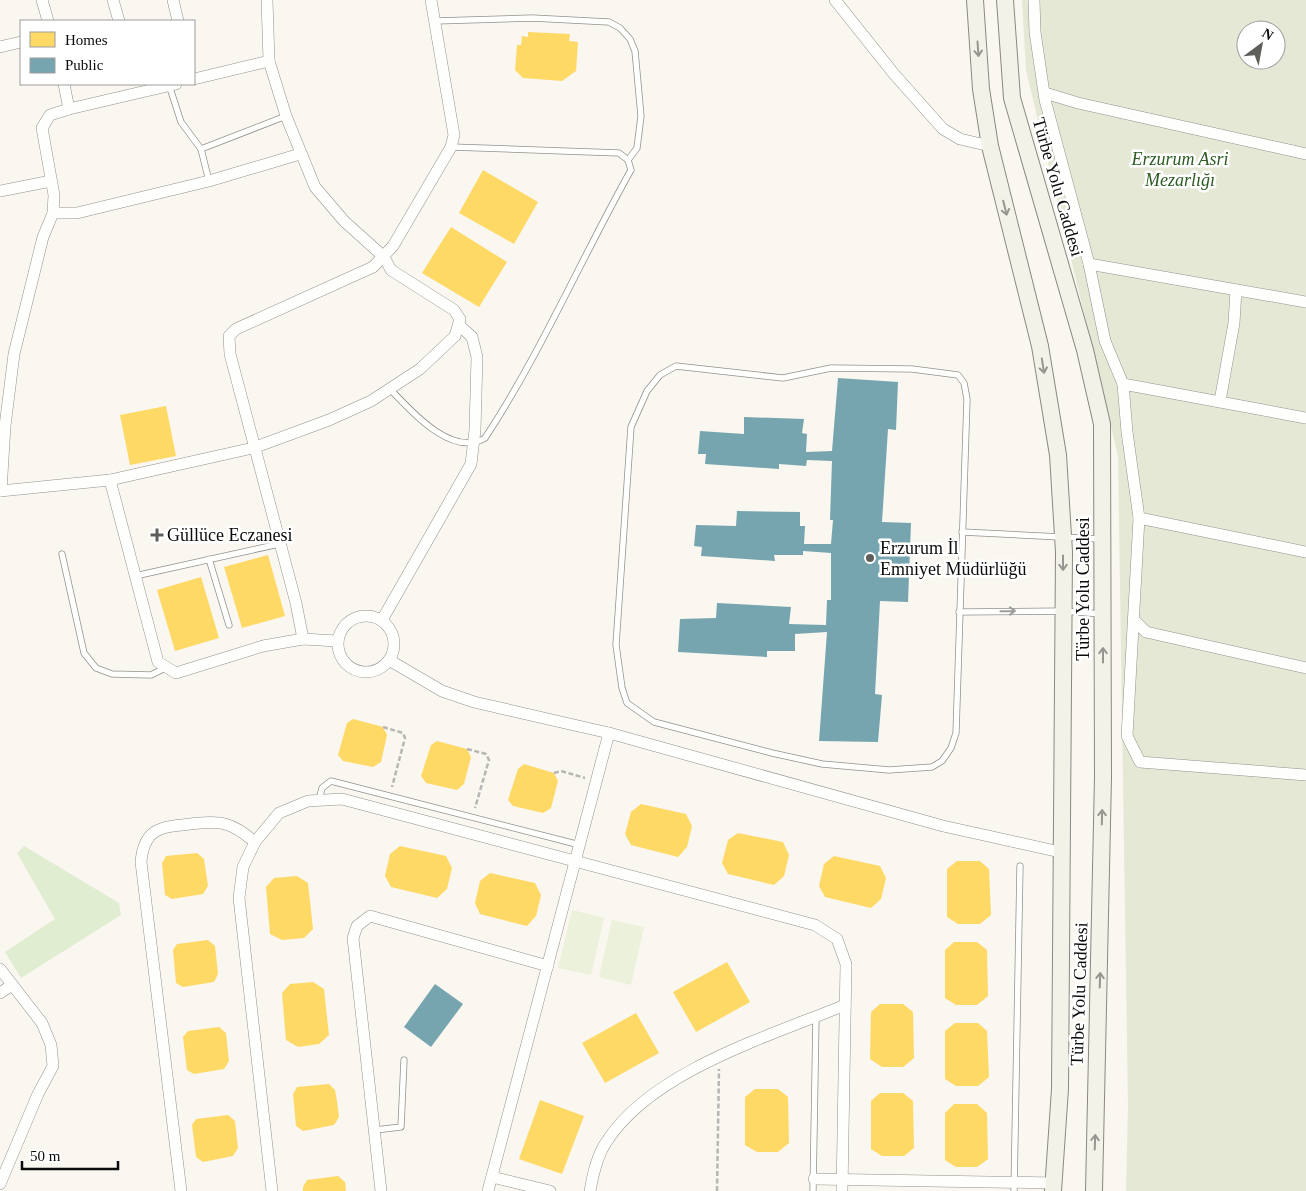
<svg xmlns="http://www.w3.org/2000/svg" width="1306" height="1191" viewBox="0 0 1306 1191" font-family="Georgia,serif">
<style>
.green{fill:#e1edd1}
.cemetery{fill:#e4e8d5;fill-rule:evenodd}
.pitch{fill:#ebf1da}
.homes{fill:#ffd966}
.public{fill:#76a5af}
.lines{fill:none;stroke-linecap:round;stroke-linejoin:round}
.lane-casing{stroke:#92918e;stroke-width:7}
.street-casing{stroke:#92918e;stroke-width:12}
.secondary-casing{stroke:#898884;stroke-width:18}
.path{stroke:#b7b6b5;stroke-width:2.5;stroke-dasharray:5 2.5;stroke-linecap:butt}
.lane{stroke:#fefefd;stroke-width:5.5}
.street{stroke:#fefefd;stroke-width:11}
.secondary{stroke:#f3f2e9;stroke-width:16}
.oneway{stroke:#969690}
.oneway2{stroke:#9d9d9c}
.poi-dot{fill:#5e5e5b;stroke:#fff;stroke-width:2}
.labels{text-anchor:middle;stroke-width:5;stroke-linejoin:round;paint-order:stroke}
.park-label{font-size:18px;font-style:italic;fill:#2c5c23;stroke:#fff}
.street-label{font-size:18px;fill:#0b0b0b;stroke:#fff}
.poi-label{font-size:18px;fill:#0b0b0b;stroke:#fff;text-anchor:start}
</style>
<rect width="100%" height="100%" fill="#f9f7ef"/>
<path class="green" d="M24,846L119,903L121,915L21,978L5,952L55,919L17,853Z"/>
<path class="cemetery" d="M1022,0H1306V1191H1126L1128,1106L1118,456L1026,70ZM1246,30H1276V60H1246Z"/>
<g class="pitch">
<path d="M572,910L604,918L591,975L558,968Z"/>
<path d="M612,920L644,927L631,985L599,977Z"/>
</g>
<g class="homes">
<path d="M528,32L570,34L569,41L578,42L576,71L562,81L523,78L515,70L517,45H521L522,36L528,37Z"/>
<path d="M483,170L538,202L514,244L459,213Z"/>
<path d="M451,227L507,262L479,307L422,273Z"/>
<path d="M166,406L176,456L130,465L120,415Z"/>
<path d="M268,555L285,616L242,628L224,567Z"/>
<path d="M201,577L219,638L175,651L157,590Z"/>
<path d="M353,719L383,727L387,735L381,762L373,767L343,761L338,755L347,723Z"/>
<path d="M437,741L467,749L471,757L464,784L457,790L426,783L421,776L431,745Z"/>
<path d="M524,764L554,773L558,781L551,808L543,813L513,806L508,800L518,769Z"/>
<path d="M641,804L686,814L692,826L687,847L678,857L631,845L625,834L631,812Z"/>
<path d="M738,833L783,842L789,855L784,876L774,885L728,874L722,863L728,840Z"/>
<path d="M400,846L446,856L452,868L447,889L437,898L391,887L385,876L390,854Z"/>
<path d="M197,853L204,859L208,886L203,894L172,899L165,895L162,863L166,856Z"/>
<path d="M834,856L880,866L886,878L881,899L871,908L825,897L819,886L824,864Z"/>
<path d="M957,861H980L989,869L991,915L980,924H958L947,917V869Z"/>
<path d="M490,873L535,883L541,895L536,916L527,926L480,914L475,903L480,881Z"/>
<path d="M297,876L308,883L313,929L304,938L282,940L270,934L266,887L274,878Z"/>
<path d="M208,940L215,946L218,974L214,982L183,987L176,983L173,950L177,944Z"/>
<path d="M954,942H977L987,950L988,996L977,1005H956L945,998V950Z"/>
<path d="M727,962L750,1002L696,1032L673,992Z"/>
<path d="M313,982L324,989L329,1035L319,1044L298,1047L286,1040L282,993L290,984Z"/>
<path d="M880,1004H903L913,1012L914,1058L903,1067H882L870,1059L871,1012Z"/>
<path d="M636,1013L659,1053L605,1083L582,1043Z"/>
<path d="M955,1023H978L987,1031L989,1077L978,1086H956L945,1079V1031Z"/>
<path d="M219,1027L226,1033L229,1061L224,1069L194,1074L187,1070L183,1037L188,1031Z"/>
<path d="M329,1084L335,1090L337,1101L339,1117L334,1125L303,1131L296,1126L293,1094L297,1087Z"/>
<path d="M755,1089H778L788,1097L789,1143L778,1152H757L745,1145V1097Z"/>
<path d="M880,1093H903L913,1101L914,1148L904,1156H882L871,1149V1101Z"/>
<path d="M540,1100L584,1116L562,1174L519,1159Z"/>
<path d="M954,1104H977L987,1113L988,1159L977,1167H956L945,1160V1113Z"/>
<path d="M228,1115L235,1121L238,1148L233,1156L203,1162L196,1157L192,1125L196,1119Z"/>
<path d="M338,1176L345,1182L346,1191H303V1187L307,1180Z"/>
</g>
<g class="public">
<path d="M838,378L898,382L896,430L888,429L882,522L911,523L908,602L880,601L875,694L882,695L878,742L819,741L827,632L795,634V651H767V657L678,652L680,619L716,618L717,603L791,607L789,624L826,625L827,600H831V553L803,551V555H774L775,561L701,556L702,547L694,546L696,525L736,526L737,511L800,512V526H805L804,544H831L833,520H830L832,461L807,460L806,466L779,464V469L705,464L706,454H698L700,431L744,434V417L804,419L802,433L807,434L806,452L832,451Z"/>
<path d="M435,984L463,1004L431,1047L404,1027Z"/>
</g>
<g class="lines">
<g class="lane-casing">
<g id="lane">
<path d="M435,21L532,18L609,22L620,28L630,39L635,51L641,116L637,148L628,160"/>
<path d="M169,85L181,122L201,149L209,181"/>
<path d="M201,149L286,116"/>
<path d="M676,366L783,378L831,368L912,369L958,375L964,383L967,399L956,733L951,748L942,761L932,767L889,770L822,764L772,753L654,722L627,703L622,688L616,645L631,427L647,391L660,375Z"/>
<path d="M391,390C411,411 452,458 485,438C541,353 581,259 631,170L628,160L619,153L451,147"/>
<path d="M962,532L1101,539"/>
<path d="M62,554L84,653L96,668L112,674L151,675L165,668"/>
<path d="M209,559L229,625"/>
<path d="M135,576L279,544"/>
<path d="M959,612L1063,611L1102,614"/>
<path d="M319,800L322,788L331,781L580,845"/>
<path d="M375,1130L401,1127L404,1060"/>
<path d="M813,1191L816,1017"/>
<path d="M1014,1191L1020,866"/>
</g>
</g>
<g class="street-casing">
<g id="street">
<path d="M42,0L48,21"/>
<path d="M113,0L119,21"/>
<path d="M173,0L178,21"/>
<path d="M835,0L894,74L943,129L960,139L990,146"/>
<path d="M1034,0L1035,32L1045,100L1089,264L1105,341L1123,384L1127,432L1139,518L1127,736L1140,762L1306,775"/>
<path d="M0,47L21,42"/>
<path d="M194,79L269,61"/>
<path d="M64,84L69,109"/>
<path d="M1045,93L1078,103L1306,154"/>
<path d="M0,191L51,181"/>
<path d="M53,213H77L209,181L300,154"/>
<path d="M1089,264L1306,302"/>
<path d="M1123,384L1306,418"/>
<path d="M1220,401L1234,323L1236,290"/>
<path d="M110,480L158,662L176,673L263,646L303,639L337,641"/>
<path d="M0,491L110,480L253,448L329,420L371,401L420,369L455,336L460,319L454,310L391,270L384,257L344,221L315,187L286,116L269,61L267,0"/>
<path d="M1,491L5,426L14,354L43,237L53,213L54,195L42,128L50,115L69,109L176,84"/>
<path d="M1139,518L1306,552"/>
<circle cx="366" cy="644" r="28"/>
<path d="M382,620L471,464L475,430L477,357L472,337L460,326"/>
<path d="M1135,621L1146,632L1306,668"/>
<path d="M303,639L296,603L230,354L229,336L236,329L373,267L393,246L451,147L454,135L431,0"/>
<path d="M389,660L442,691L474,702L609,733L943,826L1060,852"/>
<path d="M0,969L42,1023L51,1045L53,1066L38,1094L0,1184"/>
<path d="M0,993L12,985"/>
<path d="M492,1177L550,1191"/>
<path d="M814,1179L1054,1183"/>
<path d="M181,1191L141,862C144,828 161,827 190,824C201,823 214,821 225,824C237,827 246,835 255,842"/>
<path d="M272,1191L239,898L243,867L255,842L279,813L308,801L342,799L815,925L837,939L846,964L842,1191"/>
<path d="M381,1191L353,938L357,926L370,916L548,966"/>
<path d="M488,1191L609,733"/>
<path d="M590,1191C593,1174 597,1155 607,1141C652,1071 770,1036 845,1005"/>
</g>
</g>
<g class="secondary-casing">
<g id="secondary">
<path d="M975,0L981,89L990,146L1040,346L1058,455L1064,552L1060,1089L1053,1191"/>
<path d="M1005,0L1012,98L1085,350L1102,424L1103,777L1094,1191"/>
</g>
</g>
<g class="path">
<path d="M383,727L403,733L405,738L392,787"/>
<path d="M467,749L486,754L489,760L475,808"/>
<path d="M554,773L561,771L585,778"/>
<path d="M717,1191L719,1069"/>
</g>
<use href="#lane" class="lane"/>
<use href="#street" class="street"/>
<use href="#secondary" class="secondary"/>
</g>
<defs><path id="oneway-shaft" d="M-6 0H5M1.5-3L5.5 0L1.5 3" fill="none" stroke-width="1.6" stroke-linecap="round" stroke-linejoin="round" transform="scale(1.25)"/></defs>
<g class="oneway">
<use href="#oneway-shaft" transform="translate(978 49) rotate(86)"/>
<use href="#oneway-shaft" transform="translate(1005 208) rotate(76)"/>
<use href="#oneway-shaft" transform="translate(1043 366) rotate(81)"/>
<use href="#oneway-shaft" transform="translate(1063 563) rotate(90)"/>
<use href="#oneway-shaft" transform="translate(1103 655) rotate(-90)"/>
<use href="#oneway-shaft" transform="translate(1102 817) rotate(-89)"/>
<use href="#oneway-shaft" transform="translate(1100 980) rotate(-88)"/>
<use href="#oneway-shaft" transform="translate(1095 1142) rotate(-88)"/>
</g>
<use class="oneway2" href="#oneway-shaft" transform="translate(1008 611) rotate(-1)"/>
<g class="poi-dot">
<path d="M154.5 527.5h5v5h5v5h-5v5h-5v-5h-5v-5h5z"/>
<circle cx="870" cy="558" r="5"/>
</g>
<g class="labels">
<g class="park-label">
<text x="1180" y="165">Erzurum Asri<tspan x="1180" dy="21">Mezarlığı</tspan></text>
</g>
<g class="street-label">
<text transform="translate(1058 187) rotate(74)" y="6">Türbe Yolu Caddesi</text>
<text transform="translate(1083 589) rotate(-90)" y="6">Türbe Yolu Caddesi</text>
<text transform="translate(1079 994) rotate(-88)" y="6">Türbe Yolu Caddesi</text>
</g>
<g class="poi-label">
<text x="167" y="541">Güllüce Eczanesi</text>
<text x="880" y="554">Erzurum İl<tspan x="880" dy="21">Emniyet Müdürlüğü</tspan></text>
</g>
</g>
<rect x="20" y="20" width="175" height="65" fill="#ffffff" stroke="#9d9d9d"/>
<rect x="30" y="32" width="25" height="15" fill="#ffd966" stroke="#9d9d9d"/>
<text x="65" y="45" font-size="15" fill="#0b0b0b">Homes</text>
<rect x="30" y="58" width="25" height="15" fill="#76a5af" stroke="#9d9d9d"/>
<text x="65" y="70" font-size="15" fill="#0b0b0b">Public</text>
<g transform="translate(1261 45) rotate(32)"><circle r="24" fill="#ffffff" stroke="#9d9d9d"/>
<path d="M0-4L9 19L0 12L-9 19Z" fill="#5e5e5b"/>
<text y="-8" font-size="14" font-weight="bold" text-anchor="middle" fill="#0b0b0b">N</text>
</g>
<path d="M22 1161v8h96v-8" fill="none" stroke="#0b0b0b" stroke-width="2.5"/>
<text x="30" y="1161" font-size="15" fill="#0b0b0b" stroke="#ffffff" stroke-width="4" paint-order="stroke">50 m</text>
</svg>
